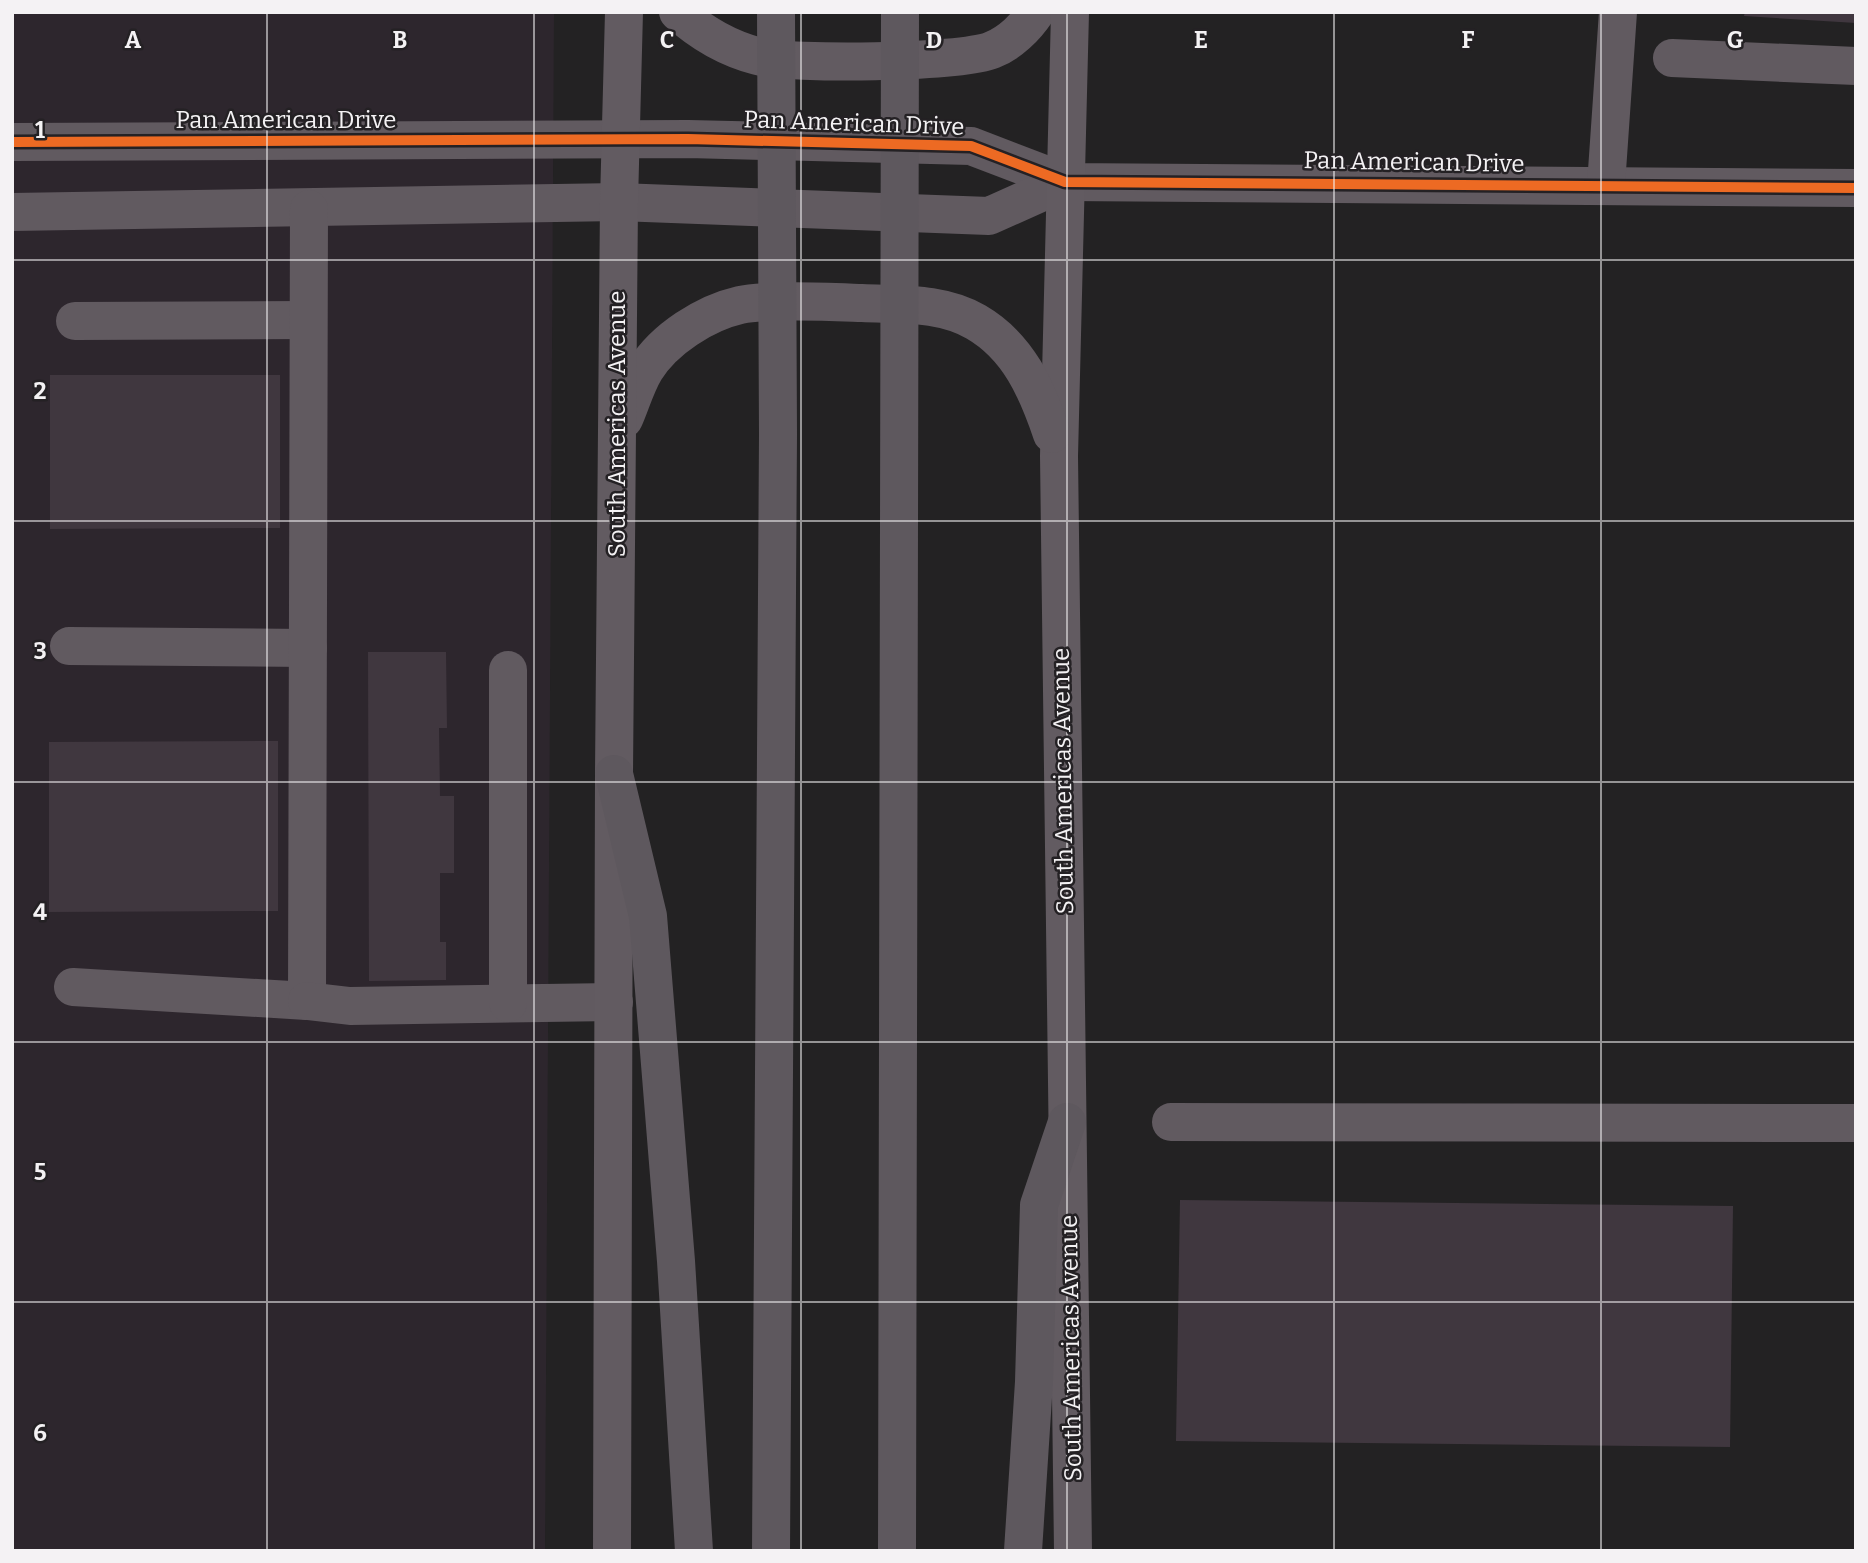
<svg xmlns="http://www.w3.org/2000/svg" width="1868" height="1563" viewBox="0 0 1868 1563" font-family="Bitter,serif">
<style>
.built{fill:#2d262d}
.building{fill:#40373f}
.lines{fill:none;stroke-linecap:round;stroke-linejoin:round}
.minor{stroke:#615a60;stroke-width:38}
.major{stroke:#625b61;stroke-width:38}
.highway{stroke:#5e585e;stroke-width:38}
.cycleway-casing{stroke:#242124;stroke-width:15}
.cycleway{stroke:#ed6a23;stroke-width:10}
.grid{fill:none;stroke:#f4f2f4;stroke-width:2;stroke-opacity:0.55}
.labels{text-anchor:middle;stroke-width:5;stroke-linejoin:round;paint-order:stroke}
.street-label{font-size:24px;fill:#f4f2f4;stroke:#242124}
.grid-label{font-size:23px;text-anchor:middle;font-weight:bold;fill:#f4f2f4;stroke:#242124;stroke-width:5;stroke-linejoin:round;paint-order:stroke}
</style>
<rect width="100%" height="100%" fill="#232223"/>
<path class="built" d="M12,12H554L545,1551H12Z"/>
<g class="building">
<path d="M1745,12H1856V23L1744,16Z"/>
<path d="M50,375H280V528L50,529Z"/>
<path d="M368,652H446L447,728H439L440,796H454V873H440V942H446V980L369,981Z"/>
<path d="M278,741V911L49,912V742Z"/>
<path d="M1180,1200L1733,1206L1730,1447L1176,1441Z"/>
</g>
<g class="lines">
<g class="minor">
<path d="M1672,58L1856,66"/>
<path d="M12,142L688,139L971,146L1065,182L1856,188"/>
<path d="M1606,185L1618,12"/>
<path d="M12,212L619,202L989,216L1065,182"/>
<path d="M75,321L308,320"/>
<path d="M69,646L308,648"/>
<path d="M73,987L307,1001L309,209"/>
<path d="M307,1001L350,1006L614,1002"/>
<path d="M508,1003V670"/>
<path d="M1171,1122L1856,1123"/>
</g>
<g class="major">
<path d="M678,12C701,33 727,48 757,56C791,65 960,63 992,50C1010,43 1026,27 1036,12"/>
<path d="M1070,12L1059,456L1073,1551"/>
<path d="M624,419C631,403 636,385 645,370C664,339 705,313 740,305C767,299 832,302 862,303C902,305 941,302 976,322C1019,347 1037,390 1052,434"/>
<path d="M612,1551L614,774L619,202L624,12"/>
</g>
<g class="highway">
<path d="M614,774L648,916L676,1261L694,1551"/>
<path d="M771,1551L778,434L776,12"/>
<path d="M897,1551L900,12"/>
<path d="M1023,1551L1034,1382L1039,1205L1067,1122"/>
</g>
<g class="cycleway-casing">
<path id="cycleway" d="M12,142L688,139L971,146L1065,182L1856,188"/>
</g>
<use href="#cycleway" class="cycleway"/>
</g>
<path class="grid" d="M267,12V1551M534,12V1551M801,12V1551M1067,12V1551M1334,12V1551M1601,12V1551M12,260H1856M12,521H1856M12,782H1856M12,1042H1856M12,1302H1856"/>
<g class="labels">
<g class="street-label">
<text x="286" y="128">Pan American Drive</text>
<text transform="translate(854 123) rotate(2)" y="8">Pan American Drive</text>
<text transform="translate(1414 162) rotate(1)" y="8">Pan American Drive</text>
<text transform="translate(617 424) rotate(-90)" y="8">South Americas Avenue</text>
<text transform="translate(1063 781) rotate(-91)" y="8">South Americas Avenue</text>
<text transform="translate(1071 1348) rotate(-91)" y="8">South Americas Avenue</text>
</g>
</g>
<g class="grid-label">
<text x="133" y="48">A</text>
<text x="400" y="48">B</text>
<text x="667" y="48">C</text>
<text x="934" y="48">D</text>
<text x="1201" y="48">E</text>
<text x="1468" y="48">F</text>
<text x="1735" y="48">G</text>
<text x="40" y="138">1</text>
<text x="40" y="399">2</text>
<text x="40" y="659">3</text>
<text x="40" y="920">4</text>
<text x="40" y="1180">5</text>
<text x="40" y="1441">6</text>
</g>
<rect width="1868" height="1563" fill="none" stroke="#f4f2f4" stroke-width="28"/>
</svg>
